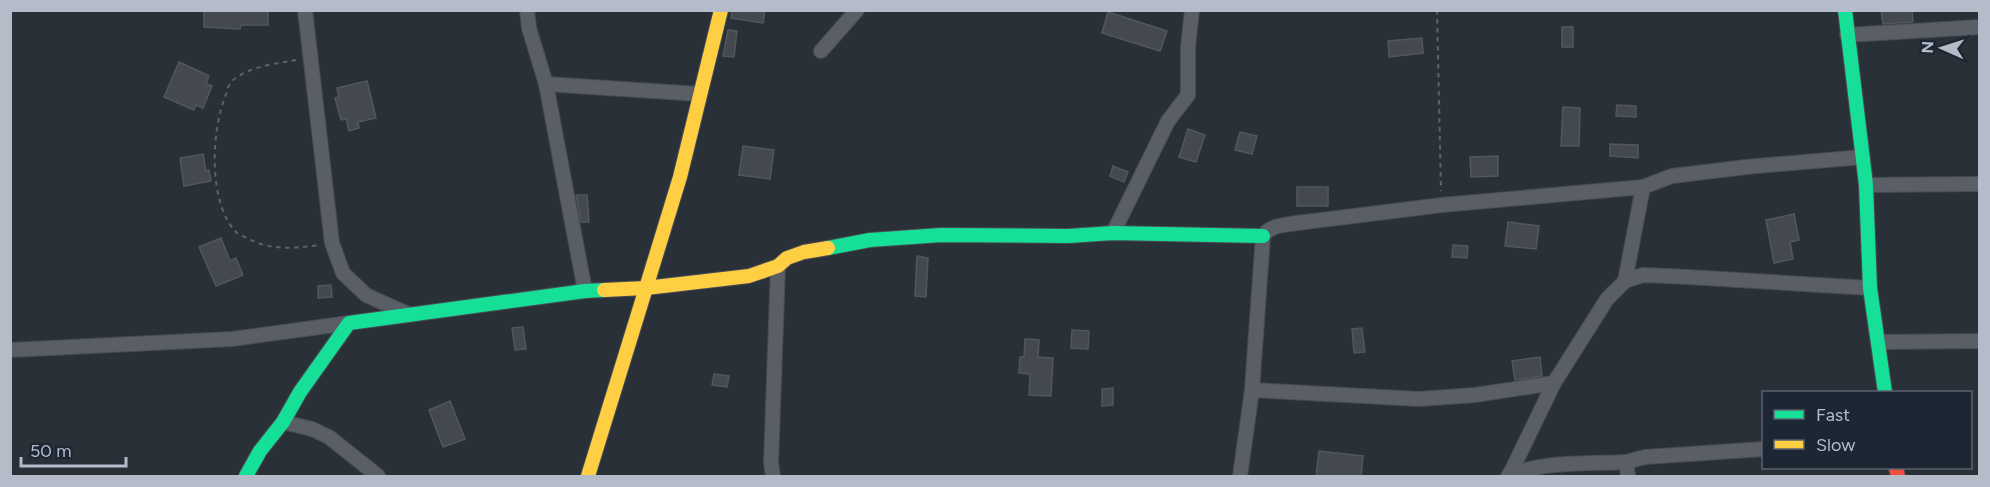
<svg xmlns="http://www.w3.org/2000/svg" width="1990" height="487" viewBox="0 0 1990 487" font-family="Figtree,sans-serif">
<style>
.building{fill:#444950;stroke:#52575f;stroke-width:1.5}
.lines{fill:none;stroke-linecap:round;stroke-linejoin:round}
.street-casing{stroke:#484c53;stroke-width:16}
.fast-casing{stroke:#484c53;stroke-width:16}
.slow-casing{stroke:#484c53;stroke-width:16}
.jam-casing{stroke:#484c53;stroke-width:16}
.path{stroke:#5d636a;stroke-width:2;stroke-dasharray:4.5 4.5;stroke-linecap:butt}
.street{stroke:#5a5e66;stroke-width:14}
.fast{stroke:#16e098;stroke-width:14}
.slow{stroke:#ffcf43;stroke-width:14}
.jam{stroke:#f24e42;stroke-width:14}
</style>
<rect width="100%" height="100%" fill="#2a3038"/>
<g class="building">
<path d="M204,10H268V25H241L240,29L204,27Z"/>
<path d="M732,10H765L763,23L731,18Z"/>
<path d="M1881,10H1912L1913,22L1883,24Z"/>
<path d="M1108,12L1167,31L1160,51L1102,33Z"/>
<rect x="1562" y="27" width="11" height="20"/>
<path d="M728,30L737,31L734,57L723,56Z"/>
<path d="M1422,38L1423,53L1389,57L1388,41Z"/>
<path d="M179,62L209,76L206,84L212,86L203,108L196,105L194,110L164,97Z"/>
<path d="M367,81L376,118L358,122L359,128L349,131L346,119L341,120L335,98L339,97L337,88Z"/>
<path d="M1617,105L1636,106V117L1616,116Z"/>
<path d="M1563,107L1580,108L1579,146H1561Z"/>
<path d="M1188,129L1205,135L1196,162L1179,157Z"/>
<path d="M1240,132L1257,136L1252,154L1235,150Z"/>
<path d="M1610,144L1638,145V158L1610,156Z"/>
<path d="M743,146L774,150L770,179L739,175Z"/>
<path d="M203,154L206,171L209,170L211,181L184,186L180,158Z"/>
<path d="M1498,156V176L1471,177L1470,157Z"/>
<path d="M1113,166L1128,172L1124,182L1110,176Z"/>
<rect x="1297" y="187" width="31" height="19"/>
<path d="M576,195H587L589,222H581Z"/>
<path d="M1794,214L1799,240L1790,242L1793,259L1774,263L1766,220Z"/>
<path d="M1508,222L1539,226L1536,249L1505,246Z"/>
<path d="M221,238L230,261L236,258L243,275L216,286L199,247Z"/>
<path d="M1453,245L1468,246L1467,258L1452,257Z"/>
<path d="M917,256L928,258L926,297L915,296Z"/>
<path d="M331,285L332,297L318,298V286Z"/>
<path d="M523,327L526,349L515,350L512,328Z"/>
<path d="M1362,328L1365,352L1354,353L1352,329Z"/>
<path d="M1072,330L1089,331L1088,349L1071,348Z"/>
<path d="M1025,339L1039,340L1038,357L1053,358L1051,396L1029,395L1030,374L1019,373L1020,357H1024Z"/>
<path d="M1540,357L1542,376L1515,380L1512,361Z"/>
<path d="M714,374L729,376L727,387L712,385Z"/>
<path d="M1113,388V405L1102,406V389Z"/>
<path d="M450,401L465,439L443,447L429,410Z"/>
<path d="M1319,451L1363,456L1361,477H1316Z"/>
</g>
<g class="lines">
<g class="street-casing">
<g id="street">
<path d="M305,10L332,243L343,273L366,295L410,315"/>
<path d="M527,10L529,28L546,84L585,291"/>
<path d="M1847,35L1980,27"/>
<path d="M821,51L857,10"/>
<path d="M546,84L699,94"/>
<path d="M1866,185L1980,184"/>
<path d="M1113,233L1168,121L1188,95V47L1192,10"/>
<path d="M1625,281L1643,187L1672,176L1746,167L1863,157"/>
<path d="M1879,342L1980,341"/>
<path d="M10,350L232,339L349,323"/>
<path d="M1252,390L1419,399L1475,395L1554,383"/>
<path d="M283,422L312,429L329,437L378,476"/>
<path d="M773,476L771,463L778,266"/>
<path d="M1240,476L1252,390L1263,236C1270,225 1285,225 1297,223L1442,205L1643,187"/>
<path d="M1508,476C1541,461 1590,464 1626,462"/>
<path d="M1509,476L1554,383L1607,299L1625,281L1643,275L1688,277L1870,288"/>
<path d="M1628,476L1626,462L1645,457L1764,449"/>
</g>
</g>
<g class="fast-casing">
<g id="fast">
<path d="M1845,10L1866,185L1870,288L1885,392"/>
<path d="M828,248L870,240L941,235L1068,236L1113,233L1263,236"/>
<path d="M246,476L260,451L283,422L300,392L349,323L585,291L604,290"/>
</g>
</g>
<g class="slow-casing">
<g id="slow">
<path d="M604,290L646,288L680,177L721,10"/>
<path d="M588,476L646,288L749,276L778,266L787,258L804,252L828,248"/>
</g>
</g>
<g class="jam-casing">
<path id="jam" d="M1896,468L1898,476"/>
</g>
<g class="path">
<path d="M1437,10L1441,191"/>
<path d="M296,60C275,64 249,66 232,81C228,85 227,92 225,97C211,132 208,205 237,233C240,235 245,237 249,239C272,251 295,248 320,245"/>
</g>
<use href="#street" class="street"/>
<use href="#fast" class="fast"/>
<use href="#slow" class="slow"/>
<use href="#jam" class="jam"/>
</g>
<rect width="1990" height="487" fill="none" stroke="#b4bcc9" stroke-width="24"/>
<rect x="1762" y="391" width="210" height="78" fill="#1d2633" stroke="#59626f" stroke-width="1.5"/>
<rect x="1774" y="410" width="30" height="9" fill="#16e098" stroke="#59626f" stroke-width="1.5"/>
<text x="1816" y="421" font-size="18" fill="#b4bcc9">Fast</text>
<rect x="1774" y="440" width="30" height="9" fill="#ffcf43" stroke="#59626f" stroke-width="1.5"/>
<text x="1816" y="451" font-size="18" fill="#b4bcc9">Slow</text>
<g transform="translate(1942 48) rotate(273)" stroke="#1d2633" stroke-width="4.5" paint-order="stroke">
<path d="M0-4.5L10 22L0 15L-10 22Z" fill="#b4bcc9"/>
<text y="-9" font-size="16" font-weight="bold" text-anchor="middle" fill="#b4bcc9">N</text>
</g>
<path d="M21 457v9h105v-9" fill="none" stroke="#b4bcc9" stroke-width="3"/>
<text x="30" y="457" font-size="18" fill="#b4bcc9" stroke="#1d2633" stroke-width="4.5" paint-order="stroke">50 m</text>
</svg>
